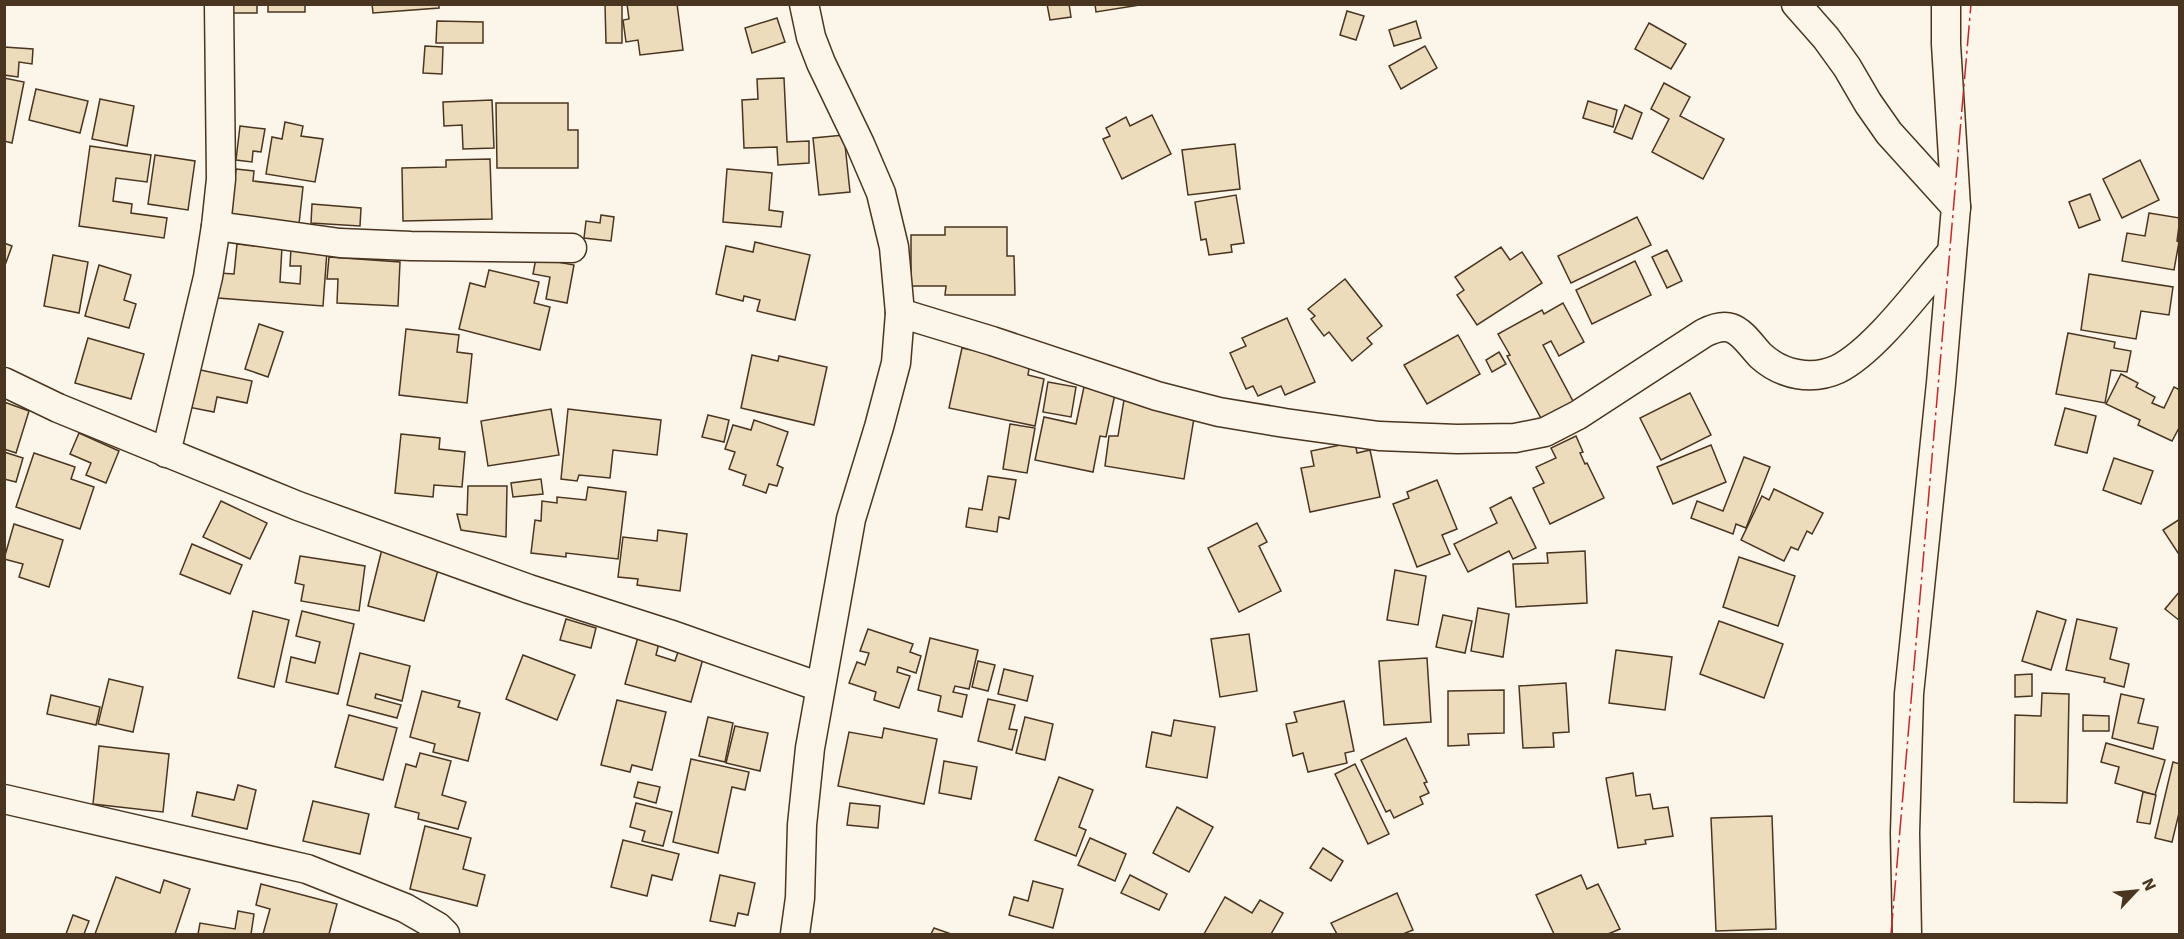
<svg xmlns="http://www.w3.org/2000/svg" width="2184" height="939" viewBox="0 0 2184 939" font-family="'IBM Plex Sans',sans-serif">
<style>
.building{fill:#ecdcbc;stroke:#4a3520;stroke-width:1.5}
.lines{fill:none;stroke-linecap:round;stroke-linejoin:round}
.street-casing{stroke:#4a3520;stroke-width:31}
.street{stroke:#fbf6e9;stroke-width:28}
.power{stroke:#c62828;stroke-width:1.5;stroke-dasharray:21 4.5 3 4.5;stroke-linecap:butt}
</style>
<rect width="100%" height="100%" fill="#fbf6e9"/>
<g class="building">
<rect x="231" y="4" width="26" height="9"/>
<rect x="268" y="4" width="37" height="8"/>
<path d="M372,4H439V8L373,13Z"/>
<path d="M605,4H622V43H606Z"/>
<path d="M627,4H677L683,50L640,55L638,40L626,42L623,20L629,19Z"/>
<path d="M1047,4H1069L1071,17L1050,20Z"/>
<path d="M1095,4H1146L1096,12Z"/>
<path d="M1347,11L1364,16L1356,40L1340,35Z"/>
<path d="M777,18L785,42L752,53L745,28Z"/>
<path d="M437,21L483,22V43H436Z"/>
<path d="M1416,21L1421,38L1394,46L1389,30Z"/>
<path d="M1649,23L1686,44L1671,69L1635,49Z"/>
<path d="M425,46L443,47L442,74L423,73Z"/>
<path d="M1425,46L1437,68L1401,89L1389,66Z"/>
<path d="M4,47L33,49L32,64L19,62L18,77L4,75Z"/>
<path d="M4,78L24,82L12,143L4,141Z"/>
<path d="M784,78L787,142L809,141V163L778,165L777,147L744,148L742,100L758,99L757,79Z"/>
<path d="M1664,83L1690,97L1680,116L1724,139L1703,179L1652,152L1669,119L1651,109Z"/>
<path d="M36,89L88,101L80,133L29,120Z"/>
<path d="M100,99L134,106L127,146L92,139Z"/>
<path d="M492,100L494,148L463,149L462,125L444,126L443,102Z"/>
<path d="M1588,101L1617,110L1613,127L1583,118Z"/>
<path d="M496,103H568V130H578V168H497Z"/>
<path d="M1625,105L1642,113L1632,139L1614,132Z"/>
<path d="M1152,115L1171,154L1122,179L1103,139L1110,136L1106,128L1126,117L1130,126Z"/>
<path d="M285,122L303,126L301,136L323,139L315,182L266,174L272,137L282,139Z"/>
<path d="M240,126L265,129L261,152L253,151L252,162L236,160Z"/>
<path d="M844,135L850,192L819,195L813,138Z"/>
<path d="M1235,144L1240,189L1188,195L1182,150Z"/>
<path d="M90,146L151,155L147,182L116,178L113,201L132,204L131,213L167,218L164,238L79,226Z"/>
<path d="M155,155L195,161L188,210L148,204Z"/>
<path d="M490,159L492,219L403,221L402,168L446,167V160Z"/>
<path d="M2140,160L2159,200L2122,218L2103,179Z"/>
<path d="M236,169L254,171L253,181L303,187L299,224L231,216Z"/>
<path d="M727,169L772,173L769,210L783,212L781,227L723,222Z"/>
<path d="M2090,194L2100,220L2079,228L2069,202Z"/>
<path d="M1236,195L1244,243L1231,245L1232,252L1209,255L1206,239L1201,240L1195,202Z"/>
<path d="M312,204L361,208L360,226L311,223Z"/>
<path d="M2149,213L2180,218L2177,241L2179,242L2174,270L2122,261L2127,233L2145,236Z"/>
<path d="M601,215L614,217L611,241L584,238L586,221L600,223Z"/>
<path d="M1637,217L1651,245L1571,283L1558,256Z"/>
<path d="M945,227H1007V256H1014L1015,295H945L946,286H911V235H945Z"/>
<path d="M755,242L810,255L795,320L757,311L760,300L744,296L743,301L716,294L726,246L753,252Z"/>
<path d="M4,243L12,246L4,268Z"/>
<path d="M237,244L282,247L280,282L300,284L301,266H290L291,248L327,251L323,306L218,298L219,273L234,274Z"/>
<path d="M1501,247L1510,260L1522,252L1542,283L1477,325L1457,295L1464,290L1455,277Z"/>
<path d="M1667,250L1682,281L1667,288L1652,257Z"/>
<path d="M53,255L88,262L79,313L44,306Z"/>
<path d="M329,257L400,262L398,306L337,303L338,279H327Z"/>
<path d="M536,258L574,265L567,303L546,299L550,277L533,274Z"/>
<path d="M1635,261L1651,295L1592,324L1576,290Z"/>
<path d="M99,265L131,275L124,300L136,304L129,328L85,316Z"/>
<path d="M489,270L539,282L534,303L550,307L540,350L459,329L470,283L485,287Z"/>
<path d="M2089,274L2173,287L2169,315L2141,311L2136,339L2081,330Z"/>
<path d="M1345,279L1382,326L1367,338L1372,344L1352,361L1329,332L1324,336L1311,319L1315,316L1308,309Z"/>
<path d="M1563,303L1584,342L1559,356L1551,341L1543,345L1574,403L1542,420L1507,356L1510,355L1498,334L1542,310L1544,314Z"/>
<path d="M1287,318L1315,382L1285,395L1281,386L1258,396L1253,386L1246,389L1230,353L1246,346L1242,338Z"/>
<path d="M259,324L283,332L268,377L245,369Z"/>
<path d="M406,329L459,335L457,352L472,354L467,403L399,395Z"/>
<path d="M2068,333L2115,342L2114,348L2131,351L2127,372L2111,370L2105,403L2056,394Z"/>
<path d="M1458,335L1480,374L1427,404L1404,365Z"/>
<path d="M88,338L144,354L131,399L75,383Z"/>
<path d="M962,348L1030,362L1028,375L1044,379L1035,426L949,408Z"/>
<path d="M1499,352L1506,364L1492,372L1486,360Z"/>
<path d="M752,355L778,361L779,356L827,367L814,425L741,408Z"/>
<path d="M196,369L252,381L247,403L217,397L214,412L188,407Z"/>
<path d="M2121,374L2138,383L2136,387L2155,397L2152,403L2164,408L2174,387L2180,390V426L2172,441L2138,425L2140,420L2106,404Z"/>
<path d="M1048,382L1076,387L1071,417L1043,412Z"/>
<path d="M1084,387L1115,394L1106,437L1100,436L1093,472L1035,460L1044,417L1076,424Z"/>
<path d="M1690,393L1711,435L1661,460L1640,418Z"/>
<path d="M1124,400L1195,412L1184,479L1105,466L1109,436H1118Z"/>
<path d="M4,402L29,411L16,453L4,449Z"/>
<path d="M2065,408L2096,416L2087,453L2055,445Z"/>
<path d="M551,409L559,455L488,466L481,421Z"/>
<path d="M568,409L661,420L657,455L613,450L610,478L579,475L577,481L561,479Z"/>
<path d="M708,415L729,420L724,442L702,437Z"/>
<path d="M754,420L788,432L777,465L783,468L777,486L769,484L766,493L743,485L746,475L729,469L735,452L725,449L733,425L751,430Z"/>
<path d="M1010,424L1035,428L1027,473L1003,469Z"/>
<path d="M79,433L119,451L106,483L86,475L91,463L70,454Z"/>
<path d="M401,434L440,438L439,449L465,452L462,487L434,485L433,497L395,493Z"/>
<path d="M1576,436L1583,452L1580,453L1585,464L1587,463L1604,498L1550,524L1533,488L1544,483L1536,467L1556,458L1551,448Z"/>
<path d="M1355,442L1357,453L1370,450L1380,497L1310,512L1301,468L1314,466L1311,451Z"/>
<path d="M1711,445L1726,482L1673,504L1657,467Z"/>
<path d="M4,452L23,458L16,482L4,479Z"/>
<path d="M34,453L75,467L71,479L94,487L80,529L16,507Z"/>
<path d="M1744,457L1770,467L1746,528L1736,524L1733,534L1691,518L1697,501L1723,511Z"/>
<path d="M2114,458L2153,471L2141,504L2103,490Z"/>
<path d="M988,476L1016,480L1009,519L999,517L997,532L966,527L969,508L982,510Z"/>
<path d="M541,479L543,494L513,497L511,483Z"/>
<path d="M1437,480L1457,529L1442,535L1450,554L1417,567L1393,504L1409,498L1407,492Z"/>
<path d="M468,486H507L506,537L461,530L457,514L467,515Z"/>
<path d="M588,487L626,492L618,559L566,553V557L531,553L535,520L541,521L542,501L557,503V497L586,500Z"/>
<path d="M1774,489L1823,513L1812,534L1807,531L1798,550L1791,547L1784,561L1741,540L1762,496L1769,500Z"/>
<path d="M1511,497L1536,548L1513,559L1509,551L1468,572L1454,544L1497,523L1490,508Z"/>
<path d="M221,501L267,523L250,559L203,537Z"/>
<path d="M2180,519V556L2163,530Z"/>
<path d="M1257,523L1267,542L1259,546L1281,591L1239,612L1208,548Z"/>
<path d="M14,524L63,540L49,587L19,577L23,564L4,559Z"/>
<path d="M658,530L687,534L680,591L637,585L638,579L618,577L623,537L657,541Z"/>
<path d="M192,544L242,565L230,594L180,574Z"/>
<path d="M382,549L427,561L425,567L438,570L424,621L368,606Z"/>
<path d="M1585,551L1587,603L1516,607L1513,564L1548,563L1547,553Z"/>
<path d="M300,556L365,566L359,611L301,601L304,585L295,583Z"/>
<path d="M1739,557L1795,576L1778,626L1723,607Z"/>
<path d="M1395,570L1426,576L1418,625L1387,620Z"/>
<path d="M2180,591V621L2165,609Z"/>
<path d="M1478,608L1509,614L1503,657L1471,651Z"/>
<path d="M253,611L289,620L274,687L238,678Z"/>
<path d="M302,611L354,624L338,694L286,682L291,657L315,663L320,642L296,636Z"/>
<path d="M2037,611L2066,620L2051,670L2022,661Z"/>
<path d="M1443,615L1472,621L1465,653L1436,647Z"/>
<path d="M566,619L596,628L591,648L560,640Z"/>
<path d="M2077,619L2117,628L2110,659L2129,664L2124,687L2104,682L2105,678L2066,670Z"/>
<path d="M1719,621L1783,644L1764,698L1700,674Z"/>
<path d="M868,629L913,644L910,652L921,656L916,673L898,667L897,672L910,676L899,708L874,700L876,692L849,683L857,662L865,665L869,653L860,651Z"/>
<path d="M1249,634L1257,691L1220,697L1211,639Z"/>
<path d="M638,637L659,643L656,655L675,661L679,649L704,655L691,702L625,684Z"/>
<path d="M930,638L978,650L969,689L955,686L953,692L967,695L962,717L938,711L941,696L918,690Z"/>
<path d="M1616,650L1672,657L1665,710L1609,703Z"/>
<path d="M360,653L410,666L402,701L376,694L375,698L401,705L397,718L347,705Z"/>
<path d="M523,655L575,675L557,720L506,699Z"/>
<path d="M1427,658L1431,722L1384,725L1379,661Z"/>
<path d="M978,661L995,665L988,691L972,687Z"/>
<path d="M1004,669L1033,676L1027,701L998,694Z"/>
<path d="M2032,674V696L2015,697V675Z"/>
<path d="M109,679L143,687L133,732L98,724Z"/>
<path d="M1566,683L1569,732L1553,733L1554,747L1523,748L1519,686Z"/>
<path d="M1504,690V733L1468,734L1469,745L1448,746V691Z"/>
<path d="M422,691L460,701L458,707L480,713L468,761L433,752L435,744L410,737Z"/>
<path d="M2042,693L2069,694L2067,803L2014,802L2015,715L2041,716Z"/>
<path d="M2121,694L2144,699L2138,723L2158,727L2153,749L2112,738Z"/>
<path d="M51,695L100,707L96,725L47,714Z"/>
<path d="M988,699L1015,705L1009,729L1017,730L1012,750L978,741Z"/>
<path d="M617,700L666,712L652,770L632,765L630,772L601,765Z"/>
<path d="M1344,701L1354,751L1345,753L1347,763L1308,772L1303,753L1293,756L1286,724L1297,722L1294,712Z"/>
<path d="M349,715L397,728L383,780L335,767Z"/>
<path d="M2083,715L2109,716V731H2083Z"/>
<path d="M708,717L733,723L725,762L699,756Z"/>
<path d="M1025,717L1053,724L1045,760L1016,753Z"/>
<path d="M1174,720L1215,727L1207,778L1146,767L1152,732L1171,736Z"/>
<path d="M735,726L768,733L760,771L726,763Z"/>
<path d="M884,728L937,739L924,804L838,786L849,732L882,738Z"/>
<path d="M1406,738L1427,782L1424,783L1429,793L1420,797L1423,804L1394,818L1390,810L1386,812L1361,760Z"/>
<path d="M2106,743L2165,760L2155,795L2115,783L2119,767L2101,762Z"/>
<path d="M99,746L169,754L163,812L93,804Z"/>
<path d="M420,753L451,761L442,795L466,802L458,829L418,819L419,813L395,807L406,764L416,767Z"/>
<path d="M691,759L749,772L745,790L732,787L718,853L673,842Z"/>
<path d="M944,761L977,767L971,799L939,793Z"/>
<path d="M2173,762L2180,764V809L2172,842L2155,838Z"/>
<path d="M1355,764L1389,834L1368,844L1335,774Z"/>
<path d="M1633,773L1636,796L1650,794L1653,809L1668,807L1673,836L1645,840L1646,844L1618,848L1606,778Z"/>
<path d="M1059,777L1093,790L1079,827L1086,830L1076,856L1035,840Z"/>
<path d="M638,782L660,787L656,803L634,797Z"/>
<path d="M238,785L256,790L247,829L192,816L197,792L234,800Z"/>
<path d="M2143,792L2156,795L2150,824L2137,822Z"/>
<path d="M313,801L369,814L360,854L303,841Z"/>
<path d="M636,803L672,812L663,846L642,841L645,831L630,827Z"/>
<path d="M850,803L880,806L878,828L847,825Z"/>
<path d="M1177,807L1213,827L1189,872L1153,853Z"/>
<path d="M1772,816L1776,929L1716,931L1711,818Z"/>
<path d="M425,826L471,838L463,869L485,875L477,906L410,889Z"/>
<path d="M1090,838L1126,854L1115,881L1078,865Z"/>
<path d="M623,840L679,854L672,880L652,875L647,896L611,887Z"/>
<path d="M1323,848L1343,861L1331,881L1310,868Z"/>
<path d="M720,875L755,883L748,915L738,913L735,926L710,921Z"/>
<path d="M1130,875L1167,894L1159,910L1121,893Z"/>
<path d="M1581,875L1587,889L1598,884L1620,929L1608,934H1554L1536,895Z"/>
<path d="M116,877L160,893L164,880L190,889L175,934H95Z"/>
<path d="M1033,881L1063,889L1053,928L1009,915L1014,897L1028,901Z"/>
<path d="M261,884L337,904L329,934H263L270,909L256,905Z"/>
<path d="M1397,893L1413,930L1403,934H1337L1331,923Z"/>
<path d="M1225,897L1252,913L1260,900L1283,913L1271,934H1204Z"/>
<path d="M238,911L254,914L251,934H198L200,923L235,929Z"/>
<path d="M73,915L89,921L84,934H66Z"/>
<path d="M934,928L951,934H931Z"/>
</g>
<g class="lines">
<g class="street-casing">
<g id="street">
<path d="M1796,4L1826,38L1847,67L1868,103L1889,133L1956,207"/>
<path d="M216,226L340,243L411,246L572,248"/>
<path d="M900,313L992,341L1157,396L1219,412L1285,423L1379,436L1457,439L1515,438L1545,432L1578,415L1704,333C1712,329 1722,325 1731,328C1743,332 1752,347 1761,356C1782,375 1812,381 1838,369C1876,350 1922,286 1951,253"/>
<path d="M4,382L58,408L298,506L529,589L669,634L820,687"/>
<path d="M166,453L208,277L216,226L221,179L219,4"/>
<path d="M4,799L307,869L405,908L438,927L445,934"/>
<path d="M795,934L800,898L802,825L810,748L851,519L879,427L896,363L900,313L894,247L881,193L860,144L821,63L811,37L804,4"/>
<path d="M1907,934L1905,833L1909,694L1941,383L1956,207L1946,44V4"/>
</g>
</g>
<use href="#street" class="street"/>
<path class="power" d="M1891,934L1971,4"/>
</g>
<rect width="2184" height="939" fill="none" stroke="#4a3520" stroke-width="12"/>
<g transform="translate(2136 891) rotate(64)" stroke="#fbf6e9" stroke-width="4.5" paint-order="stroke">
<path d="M0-4.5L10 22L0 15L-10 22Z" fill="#4a3520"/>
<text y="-9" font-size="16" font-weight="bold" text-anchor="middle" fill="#4a3520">N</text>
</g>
</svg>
